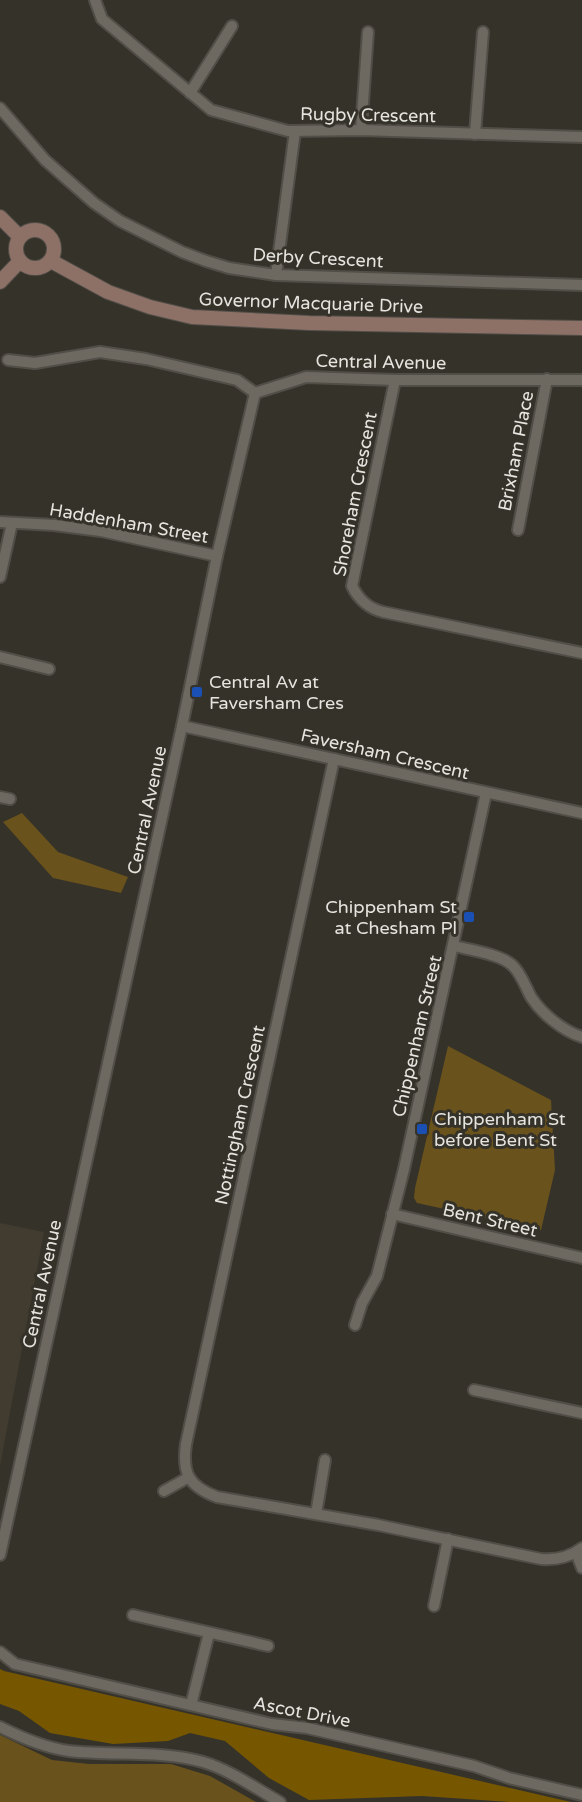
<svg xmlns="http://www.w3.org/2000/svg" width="582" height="1802" viewBox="0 0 582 1802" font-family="'Varela Round',sans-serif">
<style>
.built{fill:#423c30}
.green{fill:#69521b}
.forest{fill:#765700}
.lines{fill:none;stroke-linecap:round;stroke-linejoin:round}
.street-casing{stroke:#514e48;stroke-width:14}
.secondary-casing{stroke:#514e48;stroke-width:16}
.street{stroke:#6d6961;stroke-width:10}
.secondary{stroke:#8d7066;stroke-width:14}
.transit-dot{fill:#1a4fb4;stroke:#35322a;stroke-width:2}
.labels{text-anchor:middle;stroke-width:6;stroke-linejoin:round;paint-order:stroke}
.street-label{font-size:18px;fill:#e6e4df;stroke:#35322a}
.poi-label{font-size:18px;fill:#e6e4df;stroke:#35322a;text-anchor:start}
</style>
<rect width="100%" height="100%" fill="#35322a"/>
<path class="built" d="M0,1223L44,1232L0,1466Z"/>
<g class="green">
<path d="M22,813L58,852L128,877L121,893L53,878L3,822Z"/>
<path d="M448,1046L551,1100L555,1170L541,1230L417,1203L414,1198L415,1188Z"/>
<path d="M0,1735L52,1760L89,1764H171L210,1776L256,1802H0Z"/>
</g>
<path class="forest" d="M0,1669L4,1671L571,1802H510L422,1796L309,1800L269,1778L225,1741L190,1733L168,1741L113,1744L50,1733L19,1711L0,1704Z"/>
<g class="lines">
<g class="street-casing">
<g id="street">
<path d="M95,0L102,19L211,110L288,131L361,130L582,137"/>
<path d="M190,93L232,26"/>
<path d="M0,108L45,160L94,203L120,221L182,252L206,261L229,268L276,275L582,285"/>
<path d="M361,130L368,32"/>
<path d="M475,134L483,32"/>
<path d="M276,275L295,131"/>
<path d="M8,360L35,363L100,352L146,359L237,380L255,393"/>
<path d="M395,380L352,586C359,600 368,608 383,612L582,653"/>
<path d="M255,393L306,377L395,380H582"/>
<path d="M0,522L54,525L101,531L217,556"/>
<path d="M518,530L547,379"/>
<path d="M0,577L12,523"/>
<path d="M0,657L49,669"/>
<path d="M182,726L582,813"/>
<path d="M334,759L186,1444C182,1473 188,1486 217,1497L378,1525L541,1559C556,1560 569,1558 582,1548"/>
<path d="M0,797L10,799"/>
<path d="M454,946C470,950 500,954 512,965C521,973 525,986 531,997C542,1014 563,1031 582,1037"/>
<path d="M392,1214L582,1258"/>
<path d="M355,1325L362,1303L377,1276L404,1169L486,793"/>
<path d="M474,1390L582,1413"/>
<path d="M164,1491L189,1477"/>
<path d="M316,1514L325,1460"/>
<path d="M576,1552L582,1568"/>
<path d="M0,1555L182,726L217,556L255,393"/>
<path d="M434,1606L448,1539"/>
<path d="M133,1615L268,1646"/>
<path d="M0,1652L15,1664L272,1724L307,1728L474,1766L509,1778L582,1795"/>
<path d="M191,1705L209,1633"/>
<path d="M0,1727C22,1738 45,1748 69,1751C111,1756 163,1750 203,1762C230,1770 255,1788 280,1802"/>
</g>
</g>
<g class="secondary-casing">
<g id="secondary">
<path d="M0,217L20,237"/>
<circle cx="35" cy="249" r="19"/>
<path d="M51,261L108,292L150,307L192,317L309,323L582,328"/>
<path d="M0,282L20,261"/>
</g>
</g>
<use href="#street" class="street"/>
<use href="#secondary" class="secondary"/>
</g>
<g class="transit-dot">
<rect x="191" y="686" width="12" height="12" rx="3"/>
<rect x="463" y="911" width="12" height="12" rx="3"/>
<rect x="416" y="1123" width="12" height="12" rx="3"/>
</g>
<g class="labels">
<g class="street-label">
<text transform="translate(368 115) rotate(1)" y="6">Rugby Crescent</text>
<text transform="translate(318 258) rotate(3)" y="6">Derby Crescent</text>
<text transform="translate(311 303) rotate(2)" y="6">Governor Macquarie Drive</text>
<text transform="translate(381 362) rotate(1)" y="6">Central Avenue</text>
<text transform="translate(516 451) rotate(-79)" y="6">Brixham Place</text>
<text transform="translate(355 494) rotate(-79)" y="6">Shoreham Crescent</text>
<text transform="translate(129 523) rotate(10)" y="6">Haddenham Street</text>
<text transform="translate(385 754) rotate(13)" y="6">Faversham Crescent</text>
<text transform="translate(147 810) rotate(-78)" y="6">Central Avenue</text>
<text transform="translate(417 1036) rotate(-77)" y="6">Chippenham Street</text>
<text transform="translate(240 1115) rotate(-78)" y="6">Nottingham Crescent</text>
<text transform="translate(490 1220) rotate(13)" y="6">Bent Street</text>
<text transform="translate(42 1284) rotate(-78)" y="6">Central Avenue</text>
<text transform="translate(302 1712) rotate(11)" y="6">Ascot Drive</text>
</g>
<g class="poi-label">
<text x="209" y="688">Central Av at<tspan x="209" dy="21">Faversham Cres</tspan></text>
<text x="457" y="913" text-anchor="end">Chippenham St<tspan x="457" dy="21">at Chesham Pl</tspan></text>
<text x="434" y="1125">Chippenham St<tspan x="434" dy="21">before Bent St</tspan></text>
</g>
</g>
</svg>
